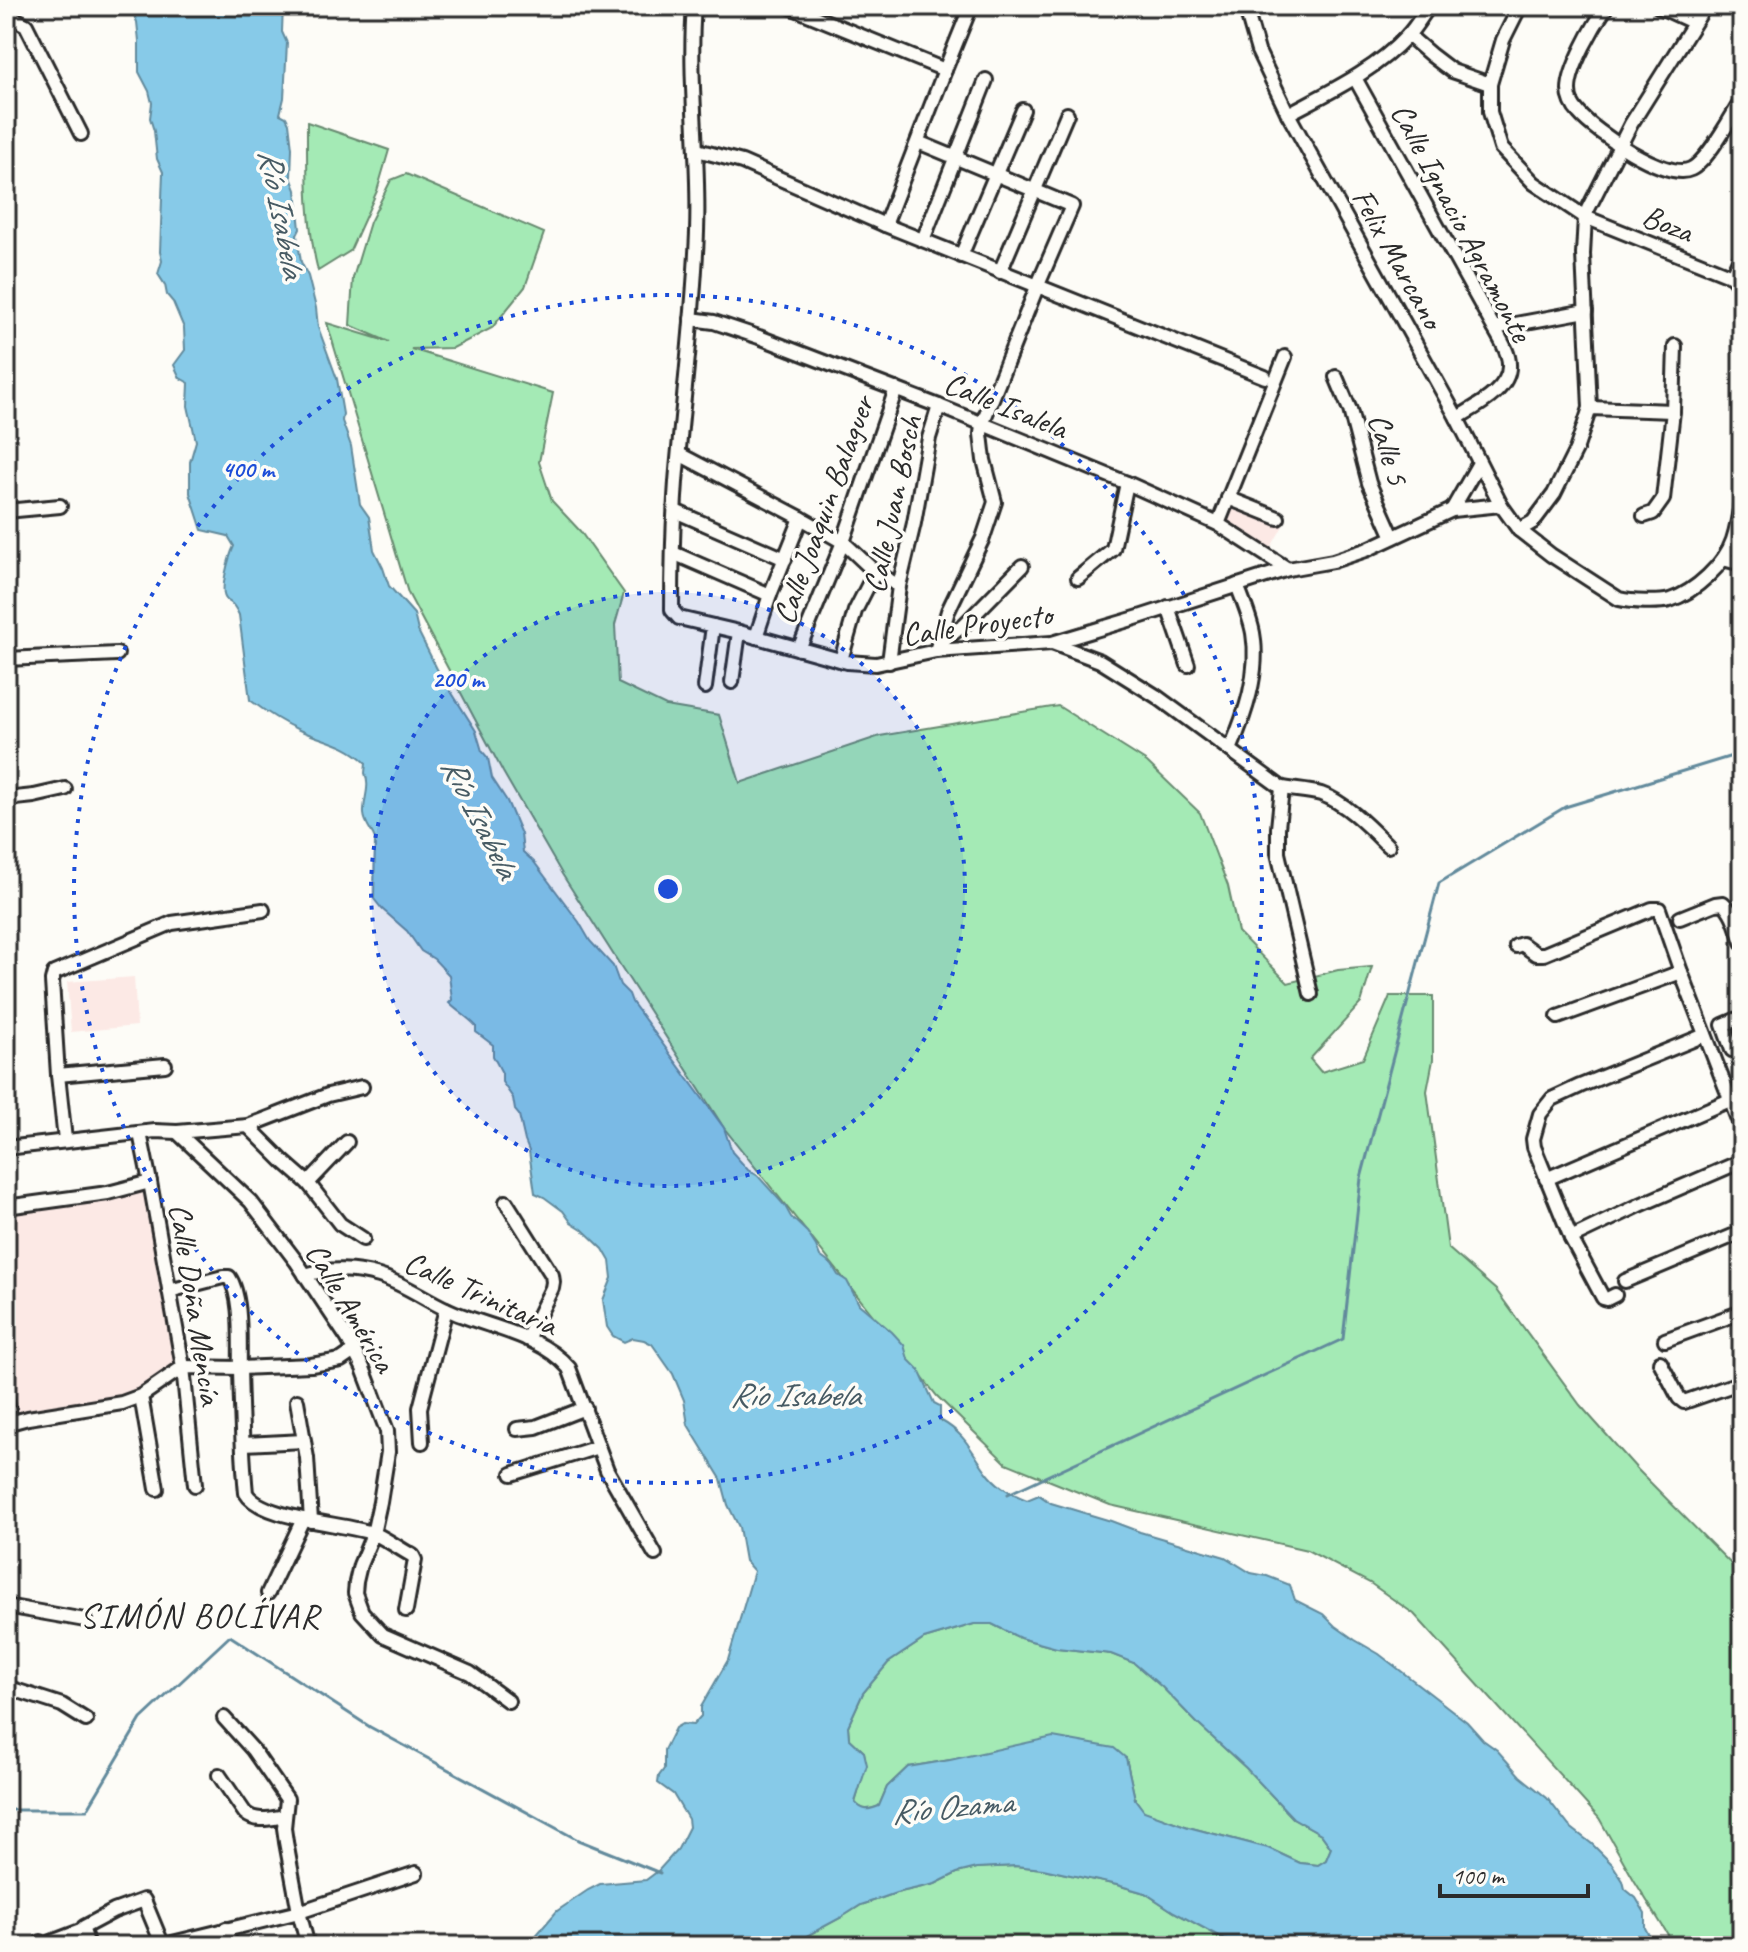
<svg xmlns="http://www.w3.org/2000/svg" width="1748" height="1952" viewBox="0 0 1748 1952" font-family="Caveat,sans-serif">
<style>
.built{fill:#fce9e5}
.green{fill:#a4eab5;stroke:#688a70;stroke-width:2}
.water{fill:#87cae8;stroke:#628a9c;stroke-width:2;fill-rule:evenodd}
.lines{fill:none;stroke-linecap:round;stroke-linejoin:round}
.stream{stroke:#628a9c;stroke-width:3}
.minor-casing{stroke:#2b2b2b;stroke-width:18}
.minor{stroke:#fdfcf7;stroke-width:12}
.ring{fill:none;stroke:#1d4ed8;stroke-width:4;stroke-dasharray:4 8}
.labels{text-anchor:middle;stroke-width:7;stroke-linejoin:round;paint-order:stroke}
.street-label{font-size:32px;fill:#2b2b2b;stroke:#fdfcf7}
.water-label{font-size:34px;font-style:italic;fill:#475b64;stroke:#fdfcf7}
.neighbourhood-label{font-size:34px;letter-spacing:2px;fill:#2b2b2b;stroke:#fdfcf7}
.centre{fill:#1d4ed8;stroke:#fdfcf7;stroke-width:4}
.ring-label{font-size:24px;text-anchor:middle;font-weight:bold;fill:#1d4ed8;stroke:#fdfcf7;stroke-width:7;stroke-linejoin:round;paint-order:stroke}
</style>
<rect width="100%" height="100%" fill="#fdfcf7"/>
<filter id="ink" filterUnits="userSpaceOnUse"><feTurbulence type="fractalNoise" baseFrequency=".0125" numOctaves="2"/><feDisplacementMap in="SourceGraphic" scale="16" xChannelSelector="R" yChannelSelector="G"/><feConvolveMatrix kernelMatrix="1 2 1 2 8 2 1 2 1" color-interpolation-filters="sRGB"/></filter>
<g filter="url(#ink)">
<g class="built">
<path d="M1231,504L1283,526L1270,549L1233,526L1227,519Z"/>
<path d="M134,977L137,1026L71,1032L67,982Z"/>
<path d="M146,1190L176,1364L151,1382L120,1397L18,1414L6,1354V1213L108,1199Z"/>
</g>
<g class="green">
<path d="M307,122L389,150L377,191L350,251L318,271C306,223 307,171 307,122Z"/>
<path d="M406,174L544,233L525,287L492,328L453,348L411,349L553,393L539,462L552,501L580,531L624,593L615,625L618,683L666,706L719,715L740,783L880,736L1058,706L1147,762L1200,813L1228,886L1238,932L1288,983L1338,970L1372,967L1361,1003L1310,1059L1321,1072L1363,1059L1390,996H1433V1060L1427,1091L1448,1248L1496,1290L1580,1405L1638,1470L1742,1575V1946H1675L1634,1880L1599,1818L1414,1614L1370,1583L1307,1550L1110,1505L1006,1463L937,1396L724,1128L562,874L503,772L408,593L327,323L389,342L350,325L353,278L370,222L391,180Z"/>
<path d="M974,1624H992L1020,1638L1057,1648L1111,1654L1134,1663L1162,1687L1199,1725L1246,1768L1293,1818L1321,1834L1331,1848L1326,1860L1318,1865L1300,1863L1268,1848L1188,1827L1143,1811L1135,1799L1126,1758L950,1760L908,1767L887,1787L879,1806C869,1810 863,1811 855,1803L866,1765L864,1752L849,1738L848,1726L863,1693L888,1663L924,1639Z"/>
<path d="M1015,1866L1043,1869L1117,1885L1145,1893L1174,1912L1237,1946H788L842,1917L861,1905L876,1900L896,1893L935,1884L957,1873L977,1868Z"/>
</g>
<path class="water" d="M130,6H283L282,32L287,43L284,98L280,114L286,117L289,123L292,148L291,177L296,190L300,229L297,235L301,262L308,276L316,308L318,327L337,379L343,414L342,421L351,446L360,504L369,517L374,550L383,568L389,586L414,614L418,631L438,671L476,731L482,751L488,758L492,778L507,801L521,834L523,852L534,862L579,922L590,941L613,966L620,985L629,994L632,1002L724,1128L732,1152L748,1170L758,1176L785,1206L791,1217L807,1232L816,1246L820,1256L832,1265L838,1275L847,1281L859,1304L892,1332L904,1345L908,1359L919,1370L934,1403L940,1406V1420C969,1436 971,1453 990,1476C1000,1488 1013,1494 1027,1500L1039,1495L1051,1503L1111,1521L1140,1532L1225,1557L1251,1573L1267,1576L1290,1585L1295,1600L1323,1614L1335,1626L1355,1640L1379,1654L1467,1722L1483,1740L1497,1750L1520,1776L1547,1798L1569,1826L1592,1844L1612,1864L1623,1881L1625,1889L1636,1898L1645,1913V1928L1655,1946H1237L1174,1912L1145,1893L1117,1885L1043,1869L1015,1866L977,1868L957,1873L935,1884L896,1893L876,1900L861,1905L842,1917L788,1946H527L557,1911L588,1890L600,1884L646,1880L658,1871L678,1849L689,1827L688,1819L673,1794L658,1783L659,1776L664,1769V1750L675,1728L682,1724L693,1725L701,1716V1707L728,1660L754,1571L745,1561L739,1527L728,1505L721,1479L688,1425L684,1400L673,1374L652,1344L644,1340L633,1338L624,1342L613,1336L607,1327L603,1300L612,1278L610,1261L603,1249L582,1229L571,1222L563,1211L544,1197L535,1193L529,1151L525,1141L519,1115L515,1110L513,1098L502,1082V1073L493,1056V1045L476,1032V1026C468,1017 458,1012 449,1003L452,1000L449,975L434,959L421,951L407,931L382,909L374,899L375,839C372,830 365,825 364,814C363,800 371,787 365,773L366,763C346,743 323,741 299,730C281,722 266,712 250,700L239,615C237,611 235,606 231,603C230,602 227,601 226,599C219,591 229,557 234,546L228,536L202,530L190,493V462L196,441L188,406L189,383L180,378L174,365L185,350L184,328L173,302L167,295L165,285L158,274L162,261L160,252L163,172L157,159L154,131L150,118L152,103L149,91L139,72V41L137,22ZM974,1624H992L1020,1638L1057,1648L1111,1654L1134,1663L1162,1687L1199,1725L1246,1768L1293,1818L1321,1834L1331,1848L1326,1860L1318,1865L1300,1863L1268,1848L1188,1827L1144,1811L1135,1799L1126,1758L1114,1748L1053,1737L950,1760L908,1767L887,1787L879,1806C869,1810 863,1812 855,1802L867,1765L864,1752L849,1738L848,1726L863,1693L888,1663L924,1639Z"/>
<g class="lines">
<g class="stream">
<path d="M1008,1494L1343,1339L1361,1178L1439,883L1565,807L1742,753"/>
<path d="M6,1810H87L141,1719L230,1636L370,1727L578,1840L660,1873"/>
</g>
<g class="minor-casing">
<g id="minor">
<path d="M694,6C688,81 700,156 697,232C694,315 683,398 676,482C673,524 672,567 672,610L679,618L739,632L847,662L876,664L936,651L1052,643L1139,617L1288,569L1333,561L1366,550L1452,510L1501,505"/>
<path d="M788,6L945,70"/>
<path d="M1245,6L1258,51L1288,114L1457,418L1501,505L1519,530L1551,555L1619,599C1632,602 1658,603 1670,600C1695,592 1725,564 1733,540C1738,525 1740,510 1742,496"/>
<path d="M1520,6L1503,40L1490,84V112L1501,148L1534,183L1585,217L1732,276"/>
<path d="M1607,6C1594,25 1569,68 1569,90C1569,98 1573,107 1579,113C1595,132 1666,181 1691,169C1708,161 1731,117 1742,100"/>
<path d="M1658,6L1693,22"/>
<path d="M6,14L26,25L81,134"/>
<path d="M1408,35L1431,55L1452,71L1490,84"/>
<path d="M1355,78L1494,328C1500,339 1509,352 1509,364C1511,390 1475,407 1457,418"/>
<path d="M1288,114C1329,92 1375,71 1407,36C1415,28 1422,16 1429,6"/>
<path d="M918,142L1072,206L1037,287L982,424L981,434L984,460L995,502L983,538L948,611L936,651"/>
<path d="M697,150L742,162L885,225L1265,377"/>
<path d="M885,225L945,70L971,6"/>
<path d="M923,240L986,80"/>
<path d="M961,256L1023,110"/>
<path d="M1000,272L1067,114"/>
<path d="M1732,276L1742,253"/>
<path d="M1732,276L1742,289"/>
<path d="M691,319L714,322L759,337L939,406L1127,483L1218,524L1288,569"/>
<path d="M1494,328L1586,311"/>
<path d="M1336,377L1350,410L1369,483L1393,537"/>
<path d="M1590,408L1673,411"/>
<path d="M679,454L801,518L843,542L875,572L899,586"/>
<path d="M1228,498L1278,518"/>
<path d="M1452,510L1479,463"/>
<path d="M6,511L60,506"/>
<path d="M675,511L785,559"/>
<path d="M1644,516L1653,513L1663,499L1673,411L1675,346"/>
<path d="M1218,524L1285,357"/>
<path d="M1519,530L1533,522L1554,494L1576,450L1590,408L1583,254L1585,217L1588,209L1631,124L1705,6"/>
<path d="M673,553L770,595"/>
<path d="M1723,559L1742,564"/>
<path d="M1078,578L1113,549L1127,483"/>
<path d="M1168,607L1188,665"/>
<path d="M756,637L770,595L801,518"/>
<path d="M1052,643L1100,661L1156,696L1282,788"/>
<path d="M938,645L965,624L1022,566"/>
<path d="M799,649L843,542L896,389"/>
<path d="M6,659L117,654"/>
<path d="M841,660L855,611L875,572"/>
<path d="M889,662L899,586L914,523L929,438L939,406"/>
<path d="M732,682L739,632"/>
<path d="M705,687L713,626"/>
<path d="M1230,750C1245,715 1260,673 1253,633C1250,617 1243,601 1237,585"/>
<path d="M1282,788L1278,828V853L1311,994"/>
<path d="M1282,788C1295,790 1309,791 1321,794C1345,802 1370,828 1388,846"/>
<path d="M6,799L34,796L65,789"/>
<path d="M1680,918L1715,904L1723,903C1734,912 1737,929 1742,942"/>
<path d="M1516,946L1522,944L1536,954H1544L1652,909H1659L1681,972L1742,1130"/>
<path d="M1558,1017L1681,972"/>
<path d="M1705,1035L1580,1086L1552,1099L1540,1114L1533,1139L1534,1147L1571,1238L1640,1205L1742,1161"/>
<path d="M1732,1050L1723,1025L1742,1017"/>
<path d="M58,1075L165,1065"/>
<path d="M248,1126L284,1162L308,1183L340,1224L363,1239"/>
<path d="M177,1132L251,1202L296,1261L348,1339L363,1368L387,1431L388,1452L380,1502L373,1534L360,1565L356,1582L355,1593L362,1612L383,1635L470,1673L508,1701"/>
<path d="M140,1133L150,1182L183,1367L195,1485"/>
<path d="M65,1140L58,1075L52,981L54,973L172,923L263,910"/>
<path d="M6,1148L155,1131L177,1132L248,1126L328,1095L362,1087"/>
<path d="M1546,1179L1730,1100"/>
<path d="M308,1183L347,1142"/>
<path d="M506,1202L552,1275L553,1282L552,1288L527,1339"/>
<path d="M6,1207L108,1193L150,1182"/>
<path d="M1571,1238L1603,1298L1607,1299L1615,1295"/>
<path d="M305,1275C328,1268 356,1269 379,1276C403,1283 424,1299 446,1309C487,1328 539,1333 569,1368L607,1470L655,1554"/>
<path d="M1625,1281L1742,1232"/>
<path d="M169,1291L223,1277H229C243,1297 239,1344 240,1369C241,1410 242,1452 246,1493C261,1520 347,1523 375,1534C388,1540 400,1549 413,1556L415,1560L406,1610"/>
<path d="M1665,1340L1742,1312"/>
<path d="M1660,1362L1679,1398L1684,1402L1742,1382"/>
<path d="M6,1395L11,1422"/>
<path d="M141,1396L157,1489"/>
<path d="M297,1401L307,1458L311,1521"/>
<path d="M6,1424L28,1418L122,1403L141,1396L183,1367L240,1368L311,1365L341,1360L354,1351"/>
<path d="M517,1429L536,1427L585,1408"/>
<path d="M422,1442L420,1408L446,1309"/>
<path d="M243,1444L304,1441"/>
<path d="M512,1474L598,1447"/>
<path d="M268,1593L303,1519"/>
<path d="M6,1606L85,1620"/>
<path d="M6,1687L62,1705L86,1720"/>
<path d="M224,1718L253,1750L287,1799L284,1828L286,1842L299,1912L308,1946"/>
<path d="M219,1775L245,1813C256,1823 272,1818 285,1816"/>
<path d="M226,1929L231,1946"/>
<path d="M83,1930L88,1946"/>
<path d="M41,1942V1946L83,1930L84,1927L114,1911L144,1900L163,1946"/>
<path d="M160,1946L299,1912L416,1873"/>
</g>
</g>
<use href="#minor" class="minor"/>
</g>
</g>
<circle cx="668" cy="889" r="297" fill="#1d4ed8" fill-opacity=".12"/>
<g class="ring">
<circle cx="668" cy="889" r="297"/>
<circle cx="668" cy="889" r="594"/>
</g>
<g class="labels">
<g class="street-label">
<text transform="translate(1462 222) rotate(62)" y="11">Calle Ignacio Agramonte</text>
<text transform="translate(1668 223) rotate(22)" y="11">Boza</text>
<text transform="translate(1398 258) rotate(61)" y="11">Felix Marcano</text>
<text transform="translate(1006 405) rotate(22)" y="11">Calle Isalela</text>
<text transform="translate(1389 449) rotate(73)" y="11">Calle 5</text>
<text transform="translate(892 504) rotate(-78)" y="11">Calle Juan Bosch</text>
<text transform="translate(823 510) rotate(-70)" y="11">Calle Joaquin Balaguer</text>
<text transform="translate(977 624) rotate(-8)" y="11">Calle Proyecto</text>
<text transform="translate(481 1293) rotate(24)" y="11">Calle Trinitaria</text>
<text transform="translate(196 1304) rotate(81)" y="11">Calle Doña Mencía</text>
<text transform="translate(351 1307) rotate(59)" y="11">Calle América</text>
</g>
<g class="water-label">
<text transform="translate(283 213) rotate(79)" y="12">Río Isabela</text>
<text transform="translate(481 817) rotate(63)" y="12">Río Isabela</text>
<text x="795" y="1406">Río Isabela</text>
<text transform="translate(952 1806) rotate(-5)" y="12">Río Ozama</text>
</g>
<g class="neighbourhood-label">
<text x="200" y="1627">SIMÓN BOLÍVAR</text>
</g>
</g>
<circle cx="668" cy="889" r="12" class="centre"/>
<g class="ring-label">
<text x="248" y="477">400 m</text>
<text x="458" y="687">200 m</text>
</g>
<rect width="1748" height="1952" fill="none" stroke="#fdfcf7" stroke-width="32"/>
<rect x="16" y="16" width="1716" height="1920" fill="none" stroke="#2b2b2b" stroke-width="3" filter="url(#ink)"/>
<path d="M1440 1884v12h148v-12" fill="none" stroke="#2b2b2b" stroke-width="4"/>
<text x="1452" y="1884" font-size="24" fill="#2b2b2b" stroke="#fdfcf7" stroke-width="6" paint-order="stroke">100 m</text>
</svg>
